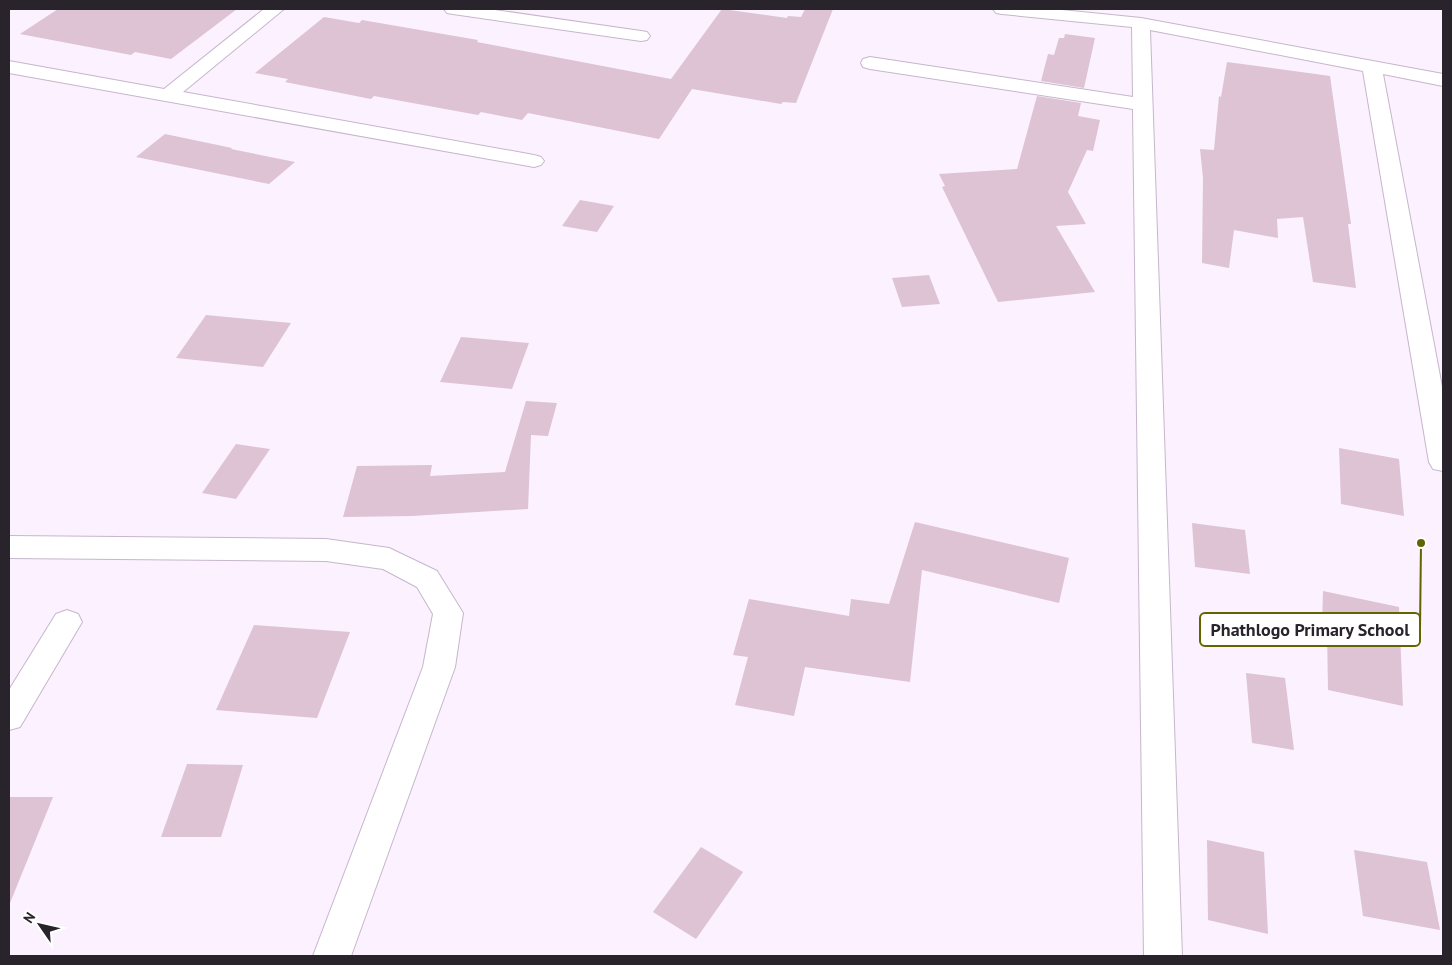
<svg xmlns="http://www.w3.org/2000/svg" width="1452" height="965" viewBox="0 0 1452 965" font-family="'PT Sans',sans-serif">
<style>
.building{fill:#ddc3d4}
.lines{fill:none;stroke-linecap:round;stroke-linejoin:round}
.minor-casing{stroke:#c7b6cc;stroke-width:2}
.minor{fill:#fff;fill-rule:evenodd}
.leader{fill:none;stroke:#616400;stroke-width:2}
.callout-dot{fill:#616400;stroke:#fff;stroke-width:2}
.callout{fill:#fff;stroke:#616400;stroke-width:2}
.callout-label{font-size:18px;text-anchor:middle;font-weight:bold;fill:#29232b}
</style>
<rect width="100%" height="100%" fill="#fcf1ff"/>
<g class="building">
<path d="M58,9H237L171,59L135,52L131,55L20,34Z"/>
<path d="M722,9L787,18L788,16L801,17L805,9H833L796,103L783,102L781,104L692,89L659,139L528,113L522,120L481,112L478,115L374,96L371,99L285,82L288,79L255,73L324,17L359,23L362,20L478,40L477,42L671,79Z"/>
<path d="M1065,34L1095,38L1084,88L1041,81L1048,54L1054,55L1059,38H1064Z"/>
<path d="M1227,62L1330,76L1351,224H1348L1356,288L1313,282L1303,217L1277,219L1278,238L1234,230L1229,268L1202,263L1203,178L1200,149L1214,150L1219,96L1221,97Z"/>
<path d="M1037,96L1081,103L1078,116L1100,120L1093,151L1087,150L1068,192L1086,224L1056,226L1095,292L998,302L942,187L945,186L939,174L1017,169Z"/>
<path d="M165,134L232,148L231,149L295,162L269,184L136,157Z"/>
<path d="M580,200L614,206L597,232L562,226Z"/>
<path d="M929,275L940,304L902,307L892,278Z"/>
<path d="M206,315L291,323L263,367L176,358Z"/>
<path d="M461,337L529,343L512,389L440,382Z"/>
<path d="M526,401L557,403L548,436L531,435L528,509L412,516L343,517L357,466L432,465L430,476L505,472Z"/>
<path d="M236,444L270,449L236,499L202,493Z"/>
<path d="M1339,448L1399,459L1404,516L1341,504Z"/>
<path d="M915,522L1069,558L1059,603L922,570L910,682L805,667L794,716L735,705L748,657L733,655L749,599L849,616L851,599L889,604Z"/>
<path d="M1192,523L1245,530L1250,574L1195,567Z"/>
<path d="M1323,591L1399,607L1403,706L1328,690L1327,629L1322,627Z"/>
<path d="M254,625L350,632L317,718L216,710Z"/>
<path d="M1246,673L1285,678L1294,750L1252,743Z"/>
<path d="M187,764L243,765L221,837H161Z"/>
<path d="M9,797H53L10,903H9Z"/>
<path d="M1207,840L1264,852L1268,934L1208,920Z"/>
<path d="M701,847L743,872L696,939L653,912Z"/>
<path d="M1354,850L1427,862L1440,930L1363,916Z"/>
</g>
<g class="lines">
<g class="minor-casing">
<g id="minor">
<path d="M264,9H284L183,92L534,155L541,157L544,161L541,165L534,167L9,73V61L164,89Z"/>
<path d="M444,9H488L641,31L647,32L650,36L647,40L641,41L453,14L447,13Z"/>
<path d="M993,9H1052L1141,18L1443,74V86L1383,74L1443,392V471L1433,469L1429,462L1363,71L1150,30L1182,956H1144L1133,109L870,69L863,67L861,63L863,59L870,57L1133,97L1132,27L1002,14L996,13Z"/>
<path d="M9,536L326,539L389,548L437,571L463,613L455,667L351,956H313L423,667L433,614L417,587L383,569L326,561L9,558Z"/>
<path d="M67,610L78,614L82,622L20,727L9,730V690L56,614Z"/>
</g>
</g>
<use href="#minor" class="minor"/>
</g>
<path class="leader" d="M1421 543L1420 629"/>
<circle class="callout-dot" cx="1421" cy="543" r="5"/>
<rect class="callout" x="1200" y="613" width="220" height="33" rx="5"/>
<g class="callout-label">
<text x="1310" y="636">Phathlogo Primary School</text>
</g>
<rect width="1452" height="965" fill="none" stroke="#29232b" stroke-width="20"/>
<g transform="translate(40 925) rotate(304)" stroke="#ffffff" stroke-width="4" paint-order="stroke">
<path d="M0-4L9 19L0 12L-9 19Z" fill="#29232b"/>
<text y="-8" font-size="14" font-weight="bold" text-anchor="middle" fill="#29232b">N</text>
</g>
</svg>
